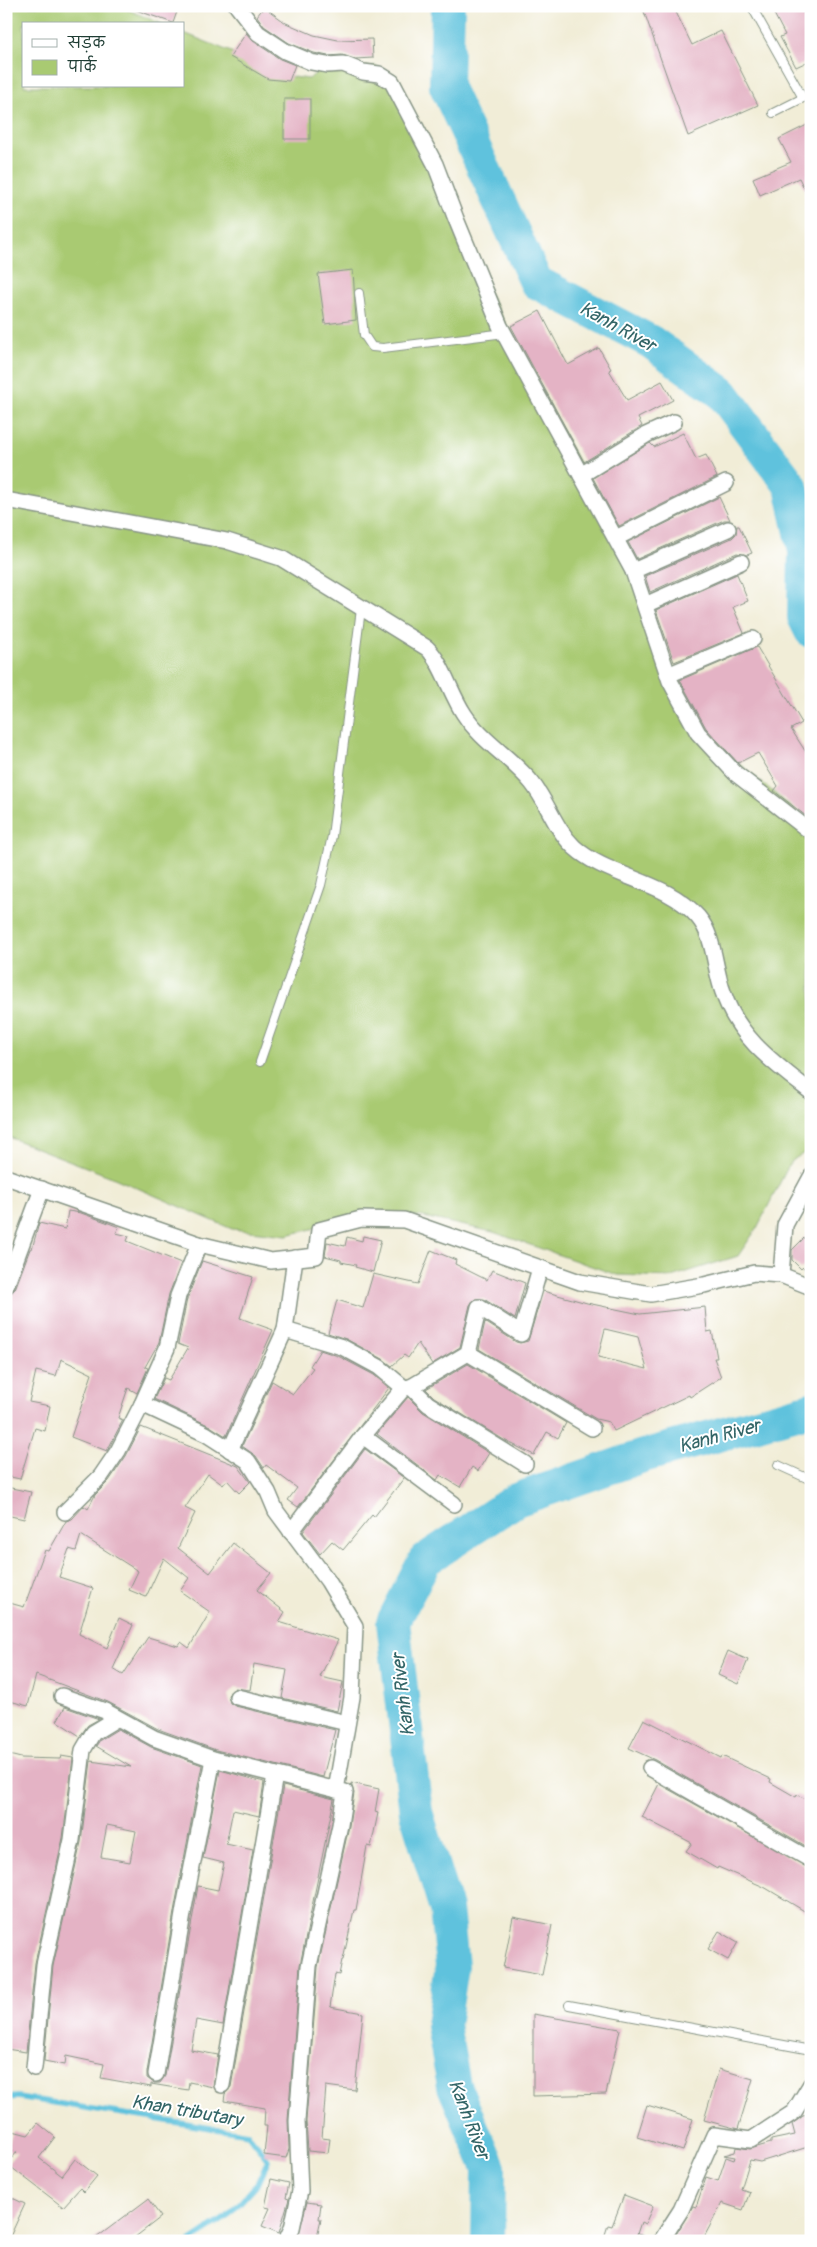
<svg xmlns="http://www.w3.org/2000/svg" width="817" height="2247" viewBox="0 0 817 2247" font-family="Pangolin,'Playpen Sans Deva',sans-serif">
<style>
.green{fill:#a9ca72;stroke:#648453}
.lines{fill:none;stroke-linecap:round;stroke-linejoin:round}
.stream{stroke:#5fc2dd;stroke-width:5.5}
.river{stroke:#5fc2dd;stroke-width:34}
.building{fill:#e4b3c5;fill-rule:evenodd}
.service-casing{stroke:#889586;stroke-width:10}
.minor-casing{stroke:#889586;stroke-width:18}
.service{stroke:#fff;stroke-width:8}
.minor{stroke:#fff;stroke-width:15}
.labels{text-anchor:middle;stroke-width:4;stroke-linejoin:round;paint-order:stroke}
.water-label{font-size:19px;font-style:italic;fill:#326567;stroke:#fff}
</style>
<rect width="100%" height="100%" fill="#fff"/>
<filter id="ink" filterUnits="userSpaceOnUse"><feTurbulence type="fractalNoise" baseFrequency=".02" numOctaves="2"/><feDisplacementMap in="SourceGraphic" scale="10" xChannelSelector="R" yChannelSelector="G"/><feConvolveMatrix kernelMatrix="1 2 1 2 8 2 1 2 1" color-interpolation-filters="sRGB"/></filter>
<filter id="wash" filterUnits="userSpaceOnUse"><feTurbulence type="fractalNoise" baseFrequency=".0096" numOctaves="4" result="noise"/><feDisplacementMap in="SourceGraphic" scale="20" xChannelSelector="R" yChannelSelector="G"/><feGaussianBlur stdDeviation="1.12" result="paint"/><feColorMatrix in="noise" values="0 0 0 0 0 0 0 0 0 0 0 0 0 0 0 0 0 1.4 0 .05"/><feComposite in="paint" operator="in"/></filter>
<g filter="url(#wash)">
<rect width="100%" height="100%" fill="#f1edd7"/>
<path class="green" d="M6,6H119L162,24H24V86H184V33L293,77L309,79L321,68L376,66L395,83L477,270L616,533L684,707L734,759L811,824V1149L791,1161L757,1228L738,1256L671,1277L617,1275L493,1232L419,1216L357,1218L287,1235L232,1229L112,1177L6,1136Z"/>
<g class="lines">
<path class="stream" d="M6,2098L18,2097L248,2134L268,2160L257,2184L227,2217L191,2241"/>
<g class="river">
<path d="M448,6L446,86L536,282L651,342L722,393L791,486L805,551L804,617L811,631"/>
<path d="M488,2241L489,2168L454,2086L443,2025L452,1966L446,1909L416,1812L393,1622L425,1560L516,1500L643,1456L811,1409"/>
</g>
</g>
<g id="blocks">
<g class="building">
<path d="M133,6H179L173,23L133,9Z"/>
<path d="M642,6H673L692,45L721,31L758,105L688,136Z"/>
<path d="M770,6H800L811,27V60L796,67L780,37L785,35Z"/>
<path d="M264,7L286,23L314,35L338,40L372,39L373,58L355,59L342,55L328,56L314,53L289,43L264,26L257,16Z"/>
<path d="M246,33L253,41L280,59L295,65L289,81L268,79L230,57Z"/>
<rect x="284" y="99" width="26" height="40"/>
<path d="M811,123V202L799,178L760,195L753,178L791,162L779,139Z"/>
<path d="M353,270L356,320L325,324L318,274Z"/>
<path d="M540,311L568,365L599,348L611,369L609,370L627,400L662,381L673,400L638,418L642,426L584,462L511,326Z"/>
<path d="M683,433L696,459L706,455L717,477L619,526L593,478L650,443L654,447Z"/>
<path d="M719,497L730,520H724L637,559L628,542Z"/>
<path d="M737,526H739L752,553L747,555L737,553L650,592L645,576L732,538L736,534Z"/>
<path d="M737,574L748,601L733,607L744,633L674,662L656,610Z"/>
<path d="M757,647L802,723L791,729L811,760V820L774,791L778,786L758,753L738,763L706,728L680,680Z"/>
<path d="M68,1211L81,1213L106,1222L119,1227L116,1233L129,1236L127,1241L181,1263L169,1294L159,1342L145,1367L148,1368L137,1393L128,1388L118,1418L123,1420L107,1451L71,1437L92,1374L61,1359L56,1376L36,1371L29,1402L50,1406L45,1431L35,1428L20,1479L6,1476V1297L15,1289L30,1249H32L39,1223L65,1229Z"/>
<path d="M811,1231V1276L803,1267L801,1269L792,1260V1250Z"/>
<path d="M363,1236L381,1240L373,1272L355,1267L356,1265L341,1262V1260L325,1256L327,1242L345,1246L347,1237L362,1241Z"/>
<path d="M431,1250L456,1260L455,1264L487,1280L492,1270L525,1283L515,1319L484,1299H475L470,1305L460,1347L432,1364L418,1343L408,1358L404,1355L392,1366L383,1359L346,1339L328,1333L337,1300L363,1308L373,1274L418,1284Z"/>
<path d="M202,1261L253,1277L240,1318L273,1330L226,1436L210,1426L154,1399L164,1378L169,1380L188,1348L178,1344L187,1299Z"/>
<path d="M543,1291L587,1303L640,1314L705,1307L707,1332L712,1331L717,1358H714L721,1377L690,1397L689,1395L614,1431L609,1422L596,1419L479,1349L485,1322L516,1342L520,1343L528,1341ZM605,1329L638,1337L647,1369L598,1357Z"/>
<path d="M320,1350L338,1356L374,1375L389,1388L298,1507L288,1500L297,1488L266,1465L264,1468L256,1456L242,1446L272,1381L293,1394L313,1368L310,1366Z"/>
<path d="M468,1364L566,1423L558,1438L547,1432L534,1455L504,1440L434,1397L426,1389Z"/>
<path d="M408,1397L423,1412L489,1453L478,1471L472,1467L460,1487L440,1475L437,1480L377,1434Z"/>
<path d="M141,1427L238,1466L250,1482L239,1493L227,1480L223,1485L208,1474L185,1508L195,1513L178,1548L210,1573L233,1543L271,1573L257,1590L285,1612L279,1622L338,1640L320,1677L343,1682L337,1711L282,1698L287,1670L254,1664L250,1690L235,1688L228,1695L230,1703L235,1706L335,1730L323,1777L216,1750L158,1729L108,1702L36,1675L28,1706L6,1700V1602L24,1607L45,1550L49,1551L66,1521L72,1519L84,1506L88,1509L95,1495L109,1481L126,1456ZM81,1535L138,1571L129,1590L146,1597L164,1558L189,1578L180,1591L210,1612L189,1648L181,1642L178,1646L148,1637L123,1675L113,1669L133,1625L119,1618L107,1648L79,1634L93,1588L59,1577L69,1549L76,1551Z"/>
<path d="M365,1449L404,1478L374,1517L372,1515L343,1550L332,1541L320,1554L303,1532Z"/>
<path d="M6,1487L31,1492L24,1519L6,1515Z"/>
<path d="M728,1651L748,1660L738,1684L718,1675Z"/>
<path d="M65,1707L99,1719L88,1725L80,1736L57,1721Z"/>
<path d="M644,1719L721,1758L722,1756L771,1779L770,1782L796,1797L797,1795L811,1801V1849L655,1760L629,1748Z"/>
<path d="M118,1729L151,1747L202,1765L175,1906L147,2072V2078L154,2083H160L165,2076L198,1886L218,1890L224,1863L203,1858L220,1770L264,1782L259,1816L233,1810L226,1844L253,1850L223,2025L196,2020L191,2050L218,2055L213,2087L189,2082L188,2090L151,2084V2087L101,2078L104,2064L66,2056L65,2065L44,2061L53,1966L81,1842L91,1761L131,1767L96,1746L100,1740ZM107,1825L136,1831L130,1862L101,1857Z"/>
<path d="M9,1755L21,1758L60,1759L61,1756L73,1758L63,1838L35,1963L26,2052L6,2049V1764Z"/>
<path d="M351,1783L379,1789L375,1812L378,1813L371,1847L367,1846L356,1910H354L343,1960H342L339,1975L335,1974L330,2007L363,2013L355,2090L326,2086L322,2138L330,2139L328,2153L308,2151L306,2121L318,1967L349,1826L354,1793Z"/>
<path d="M659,1784L811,1869V1915L764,1887L718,1867L717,1869L686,1851L692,1843L642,1817Z"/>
<path d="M283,1786L334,1799L300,1965L288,2120L289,2149L286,2158L264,2155L267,2126H264L265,2108L224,2101L225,2094L231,2087Z"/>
<path d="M513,1917L552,1925L542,1975L503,1968Z"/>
<path d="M719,1931L738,1942L728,1960L708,1949Z"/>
<path d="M533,2014L620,2029L606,2094L533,2096Z"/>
<path d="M719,2069L753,2079L738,2129L704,2120Z"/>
<path d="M647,2105L693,2119L683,2151L637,2137Z"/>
<path d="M811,2114V2146L760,2162L750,2160L741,2189L750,2192L743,2210L722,2203L702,2241H672L693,2206L696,2207L706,2177L718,2181L726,2157L734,2160L735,2157L724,2155L735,2152L736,2147L750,2149L771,2143V2140L795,2135L792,2124L803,2116Z"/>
<path d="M38,2123L55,2137L39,2158L62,2176L75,2159L97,2176L84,2192L80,2188L63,2207L7,2164L17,2152L7,2150L13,2131L28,2135Z"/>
<path d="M271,2179L289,2183L286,2198L289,2199L279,2233L262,2226L270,2208L265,2207Z"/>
<path d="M6,2195L25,2204L8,2241H6Z"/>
<path d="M624,2195L653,2206L645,2224L641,2222L637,2234L647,2237V2241H603L608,2225L612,2226Z"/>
<path d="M148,2199L161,2217L143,2231L130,2241H92Z"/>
<path d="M307,2202L321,2204L319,2219H321L316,2241L297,2240Z"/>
</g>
</g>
</g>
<g filter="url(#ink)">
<use href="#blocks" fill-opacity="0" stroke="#889586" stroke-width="1"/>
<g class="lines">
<g class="service-casing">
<g id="service">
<path d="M753,9L803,98"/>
<path d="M773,113L811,94"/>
<path d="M359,293L364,335L372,347L383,348L505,333"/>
<path d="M260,1062L321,885L332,836L361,609"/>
<path d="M778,1465L811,1480"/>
<path d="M569,2005L811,2050"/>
</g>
</g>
<g class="minor-casing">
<g id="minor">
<path d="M237,6L258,33L285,51L311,62L327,65L343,64L363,72L379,74L392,82L435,164L456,219L500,326L633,571L670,681L698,733L735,773L811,832"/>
<path d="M581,475L646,435L674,422"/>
<path d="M6,500L227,541L281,558L427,648C442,662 451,695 464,714C482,742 512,758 532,783C548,803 555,829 574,847C608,878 666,880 698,917C715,937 714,968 723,992C738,1038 774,1063 811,1092"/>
<path d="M616,538L726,483"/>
<path d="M633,571L728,529"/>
<path d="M645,605L741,562"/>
<path d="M668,675L753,639"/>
<path d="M6,1177L199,1244L271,1261L316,1256L319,1230L361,1219L404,1220L580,1282L651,1294L704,1285L754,1273L781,1275L811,1287"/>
<path d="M199,1244L178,1296L167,1348L142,1404L206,1434L248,1461L268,1492L276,1511L328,1581L355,1626L352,1697L336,1790"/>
<path d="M781,1275L785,1225L811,1177"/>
<path d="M6,1286L42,1189"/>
<path d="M285,1330L342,1347L379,1367L404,1388L411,1387L428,1404L525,1464"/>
<path d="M468,1353L592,1428"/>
<path d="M411,1387L468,1353L479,1307L521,1334L540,1268"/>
<path d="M363,1436L454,1504"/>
<path d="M230,1450L285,1330L295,1258"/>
<path d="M65,1512L101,1476L118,1451L142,1404"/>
<path d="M291,1532L363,1436L404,1388"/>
<path d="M62,1696L105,1711L154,1738L213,1759L345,1792L340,1825L309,1966L297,2121L300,2191L292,2228L286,2241"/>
<path d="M237,1697L347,1723"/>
<path d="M650,1768L811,1860"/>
<path d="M34,2068L44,1965L72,1840L83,1750L93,1733L116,1719"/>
<path d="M156,2074L184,1908L213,1759"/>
<path d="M222,2085L275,1775"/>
<path d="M661,2241L681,2210L714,2135L751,2140L794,2112L811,2084"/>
</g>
</g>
<use href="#service" class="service"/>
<use href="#minor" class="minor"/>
</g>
</g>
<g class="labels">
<g class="water-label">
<text transform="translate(618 326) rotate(29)" y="7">Kanh River</text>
<text transform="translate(719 1435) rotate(-15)" y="7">Kanh River</text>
<text transform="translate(402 1695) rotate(-97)" y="7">Kanh River</text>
<text transform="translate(187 2110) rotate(10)" y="7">Khan tributary</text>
<text transform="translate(470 2119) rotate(69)" y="7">Kanh River</text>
</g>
</g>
<rect width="817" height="2247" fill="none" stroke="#fff" stroke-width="25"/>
<rect x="22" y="22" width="162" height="65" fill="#ffffff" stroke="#a5b1ae"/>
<rect x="32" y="39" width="25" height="8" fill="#ffffff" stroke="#a5b1ae"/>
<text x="68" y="48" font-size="15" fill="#1f3d34">सड़क</text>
<rect x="32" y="60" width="25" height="15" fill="#a9ca72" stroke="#a5b1ae"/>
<text x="68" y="72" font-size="15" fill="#1f3d34">पार्क</text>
</svg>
